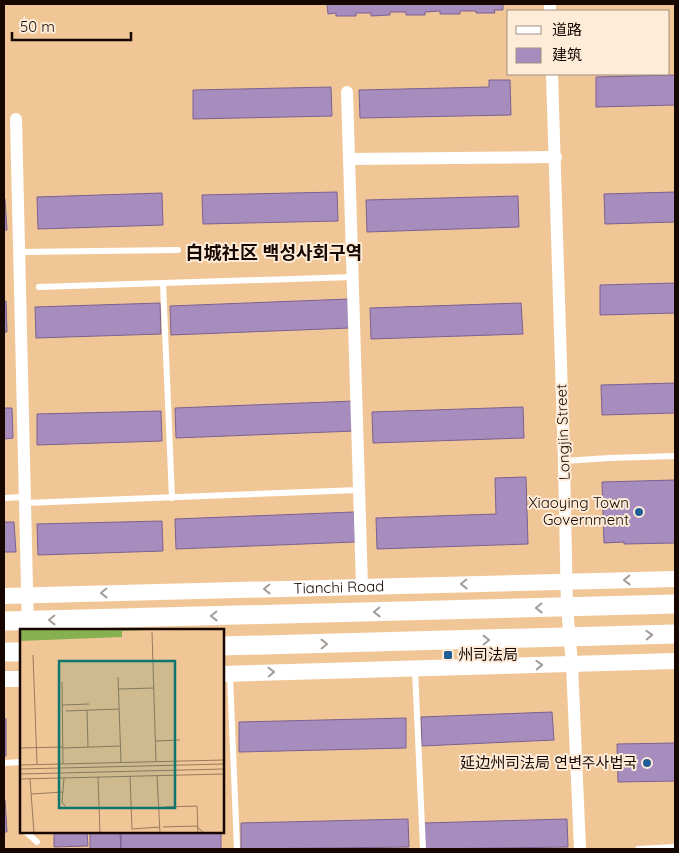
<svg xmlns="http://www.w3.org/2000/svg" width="679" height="853" viewBox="0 0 679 853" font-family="Quicksand,'Noto Sans SC','Noto Sans KR',sans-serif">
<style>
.building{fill:#a78cbe;stroke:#7b6190}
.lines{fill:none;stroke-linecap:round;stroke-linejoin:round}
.service{stroke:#fff;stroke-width:6}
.minor{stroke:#fff;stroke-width:12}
.tertiary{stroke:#fff;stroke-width:16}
.secondary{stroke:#fff;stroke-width:19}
.oneway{stroke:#a29c99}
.poi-dot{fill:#205e95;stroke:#feecd9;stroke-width:2}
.labels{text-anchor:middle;stroke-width:4;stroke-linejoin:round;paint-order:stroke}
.street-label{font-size:15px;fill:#160700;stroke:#feecd9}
.poi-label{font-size:15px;fill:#160700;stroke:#feecd9;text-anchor:end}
.quarter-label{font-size:18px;font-weight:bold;fill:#160700;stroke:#feecd9}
.inset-road{fill:none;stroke:#997a5b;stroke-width:1}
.view{fill:#0f766e;fill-opacity:0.15;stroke:#0f766e;stroke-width:2.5}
.inset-edge{fill:none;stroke:#160700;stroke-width:2.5}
</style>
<rect width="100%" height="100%" fill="#f1c697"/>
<g class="building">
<path d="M327,4H503V10H494L495,13H476V11H460V14H440V11L425,12V15H406V12H390V15L371,16V13H356V16H336V13L328,14Z"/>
<path d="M675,75V105L596,107V77Z"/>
<path d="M489,80H510L511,115L360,118L359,90L489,87Z"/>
<path d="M331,87L332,116L193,119V90Z"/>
<path d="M337,192L338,221L203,224L202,195Z"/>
<path d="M675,192V222L605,224L604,194Z"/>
<path d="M162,193L163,225L38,229L37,197Z"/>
<path d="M518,196L519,227L367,232L366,200Z"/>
<path d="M5,199L7,230H4V200Z"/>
<path d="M675,283V313L600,315V285Z"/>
<path d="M349,299L350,328L171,335L170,306Z"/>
<path d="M6,301L7,332H4V302Z"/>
<path d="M160,303L161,334L36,338L35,307Z"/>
<path d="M521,303L523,334L371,339L370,308Z"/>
<path d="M675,383V413L602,415L601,385Z"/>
<path d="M354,401L355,431L176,438L175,408Z"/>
<path d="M523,407L524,438L373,443L372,412Z"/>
<path d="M4,408H12L13,438L4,439Z"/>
<path d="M161,411L162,441L37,445V414Z"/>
<path d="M526,477L528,544L377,549L376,518L496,514L495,478Z"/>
<path d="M675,480V543L624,544V542L604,543L602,482Z"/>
<path d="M354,512L355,542L176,549L175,519Z"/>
<path d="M162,521L163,551L38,555L37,524Z"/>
<path d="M4,522H14L16,552H4Z"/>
<path d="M552,712L554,740L422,746L421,717Z"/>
<path d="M406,718V748L239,752V722Z"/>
<rect x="4" y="719" width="2" height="37"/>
<path d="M675,743V781L618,782L617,744Z"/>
<path d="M4,800H5L7,832H4Z"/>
<path d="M408,819L409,847L241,849V823Z"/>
<path d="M567,819L568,847L425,849L424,823Z"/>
<path d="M54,832H87L88,846L54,847Z"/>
<path d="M90,832H120L121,849H90Z"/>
<rect x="121" y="832" width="100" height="17"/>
</g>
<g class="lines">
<g class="service">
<path d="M19,252L178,250"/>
<path d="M163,283L172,498"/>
<path d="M39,287L353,277"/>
<path d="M564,461L609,458L675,456"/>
<path d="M4,498L24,497"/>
<path d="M24,503L359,490"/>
<path d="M415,670L423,849"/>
<path d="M230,676L237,849"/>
<path d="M4,763L21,762"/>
<path d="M26,832L37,842"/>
<path d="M638,849L675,847"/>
</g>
<g class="minor">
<path d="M550,4V11"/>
<path d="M552,74L564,461L567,607L572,664L580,849"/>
<path d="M347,92L362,587"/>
<path d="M16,119L28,630"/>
<path d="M349,159L556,157"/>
</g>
<g class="tertiary">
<path id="s1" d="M4,596L675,579"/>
<path d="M222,674L675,661"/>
<path d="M4,679H21"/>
</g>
<g class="secondary">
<path d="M4,621L675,604"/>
<path d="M222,646L675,634"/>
<path d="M4,652H21"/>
</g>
</g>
<defs><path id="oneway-chevron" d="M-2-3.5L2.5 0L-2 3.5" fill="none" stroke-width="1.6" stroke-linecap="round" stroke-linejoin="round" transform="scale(1.25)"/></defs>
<g class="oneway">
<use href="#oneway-chevron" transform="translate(627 580) rotate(179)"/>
<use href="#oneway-chevron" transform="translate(464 584) rotate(179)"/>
<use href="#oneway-chevron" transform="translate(267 589) rotate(179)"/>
<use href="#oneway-chevron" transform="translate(104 593) rotate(179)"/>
<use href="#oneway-chevron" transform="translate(539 608) rotate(179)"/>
<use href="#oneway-chevron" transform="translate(377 612) rotate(179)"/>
<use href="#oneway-chevron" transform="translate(214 616) rotate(179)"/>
<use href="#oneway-chevron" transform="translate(52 620) rotate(179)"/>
<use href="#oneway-chevron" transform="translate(649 635) rotate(-2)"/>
<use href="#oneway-chevron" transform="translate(486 640) rotate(-1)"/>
<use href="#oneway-chevron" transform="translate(324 644) rotate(-1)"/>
<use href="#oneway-chevron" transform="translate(539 665) rotate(-2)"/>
<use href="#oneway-chevron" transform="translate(271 672) rotate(-2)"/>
</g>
<g class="poi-dot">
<circle cx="639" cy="512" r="5"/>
<rect x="443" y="650" width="10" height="10" rx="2.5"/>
<circle cx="647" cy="763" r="5"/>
</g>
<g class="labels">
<g class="street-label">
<text transform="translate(563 432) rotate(-92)" y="5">Longjin Street</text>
<text dy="5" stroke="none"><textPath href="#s1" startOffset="335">Tianchi Road</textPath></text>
</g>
<g class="poi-label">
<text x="629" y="508">Xiaoying Town<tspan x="629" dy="17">Government</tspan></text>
<text x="458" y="660" text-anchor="start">州司法局</text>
<text x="637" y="768">延边州司法局 연변주사법국</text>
</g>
<g class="quarter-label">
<text x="274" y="259">白城社区 백성사회구역</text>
</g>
</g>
<g transform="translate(20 629)">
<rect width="204" height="204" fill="#f1c697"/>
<path d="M0,0H153L102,2V8L0,12Z" fill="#87b151"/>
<path class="inset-road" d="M132,3L136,133M13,26L17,135M98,48L101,133M42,53L43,135M99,60L134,59M42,76L69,75M67,81L68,118M46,82L99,80M136,112L160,111M0,119L43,118M43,119L100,117M0,136L204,131M0,140L204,135M0,145L204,140M110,147L112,200L140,198M137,147L140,204M78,148L80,204M44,149L42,173L45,177M0,150L204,145M10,150L14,204M11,165L43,163M145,178L177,177L178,204M143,198L176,197L184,204"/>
<path class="view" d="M39,32H155V179H39Z"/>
<rect width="204" height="204" class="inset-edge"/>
</g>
<rect width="679" height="853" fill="none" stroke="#160700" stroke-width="10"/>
<rect x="507" y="10" width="162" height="65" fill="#feecd9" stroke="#a19082"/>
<rect x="516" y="26" width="25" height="8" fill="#ffffff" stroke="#a19082"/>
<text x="552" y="35" font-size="15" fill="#160700">道路</text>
<rect x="516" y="48" width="25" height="15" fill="#a78cbe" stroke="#a19082"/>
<text x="552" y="60" font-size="15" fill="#160700">建筑</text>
<path d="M12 32v8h119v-8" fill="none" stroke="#160700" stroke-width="2.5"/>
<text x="20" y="32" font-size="15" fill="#160700" stroke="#feecd9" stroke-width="4" paint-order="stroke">50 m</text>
</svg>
